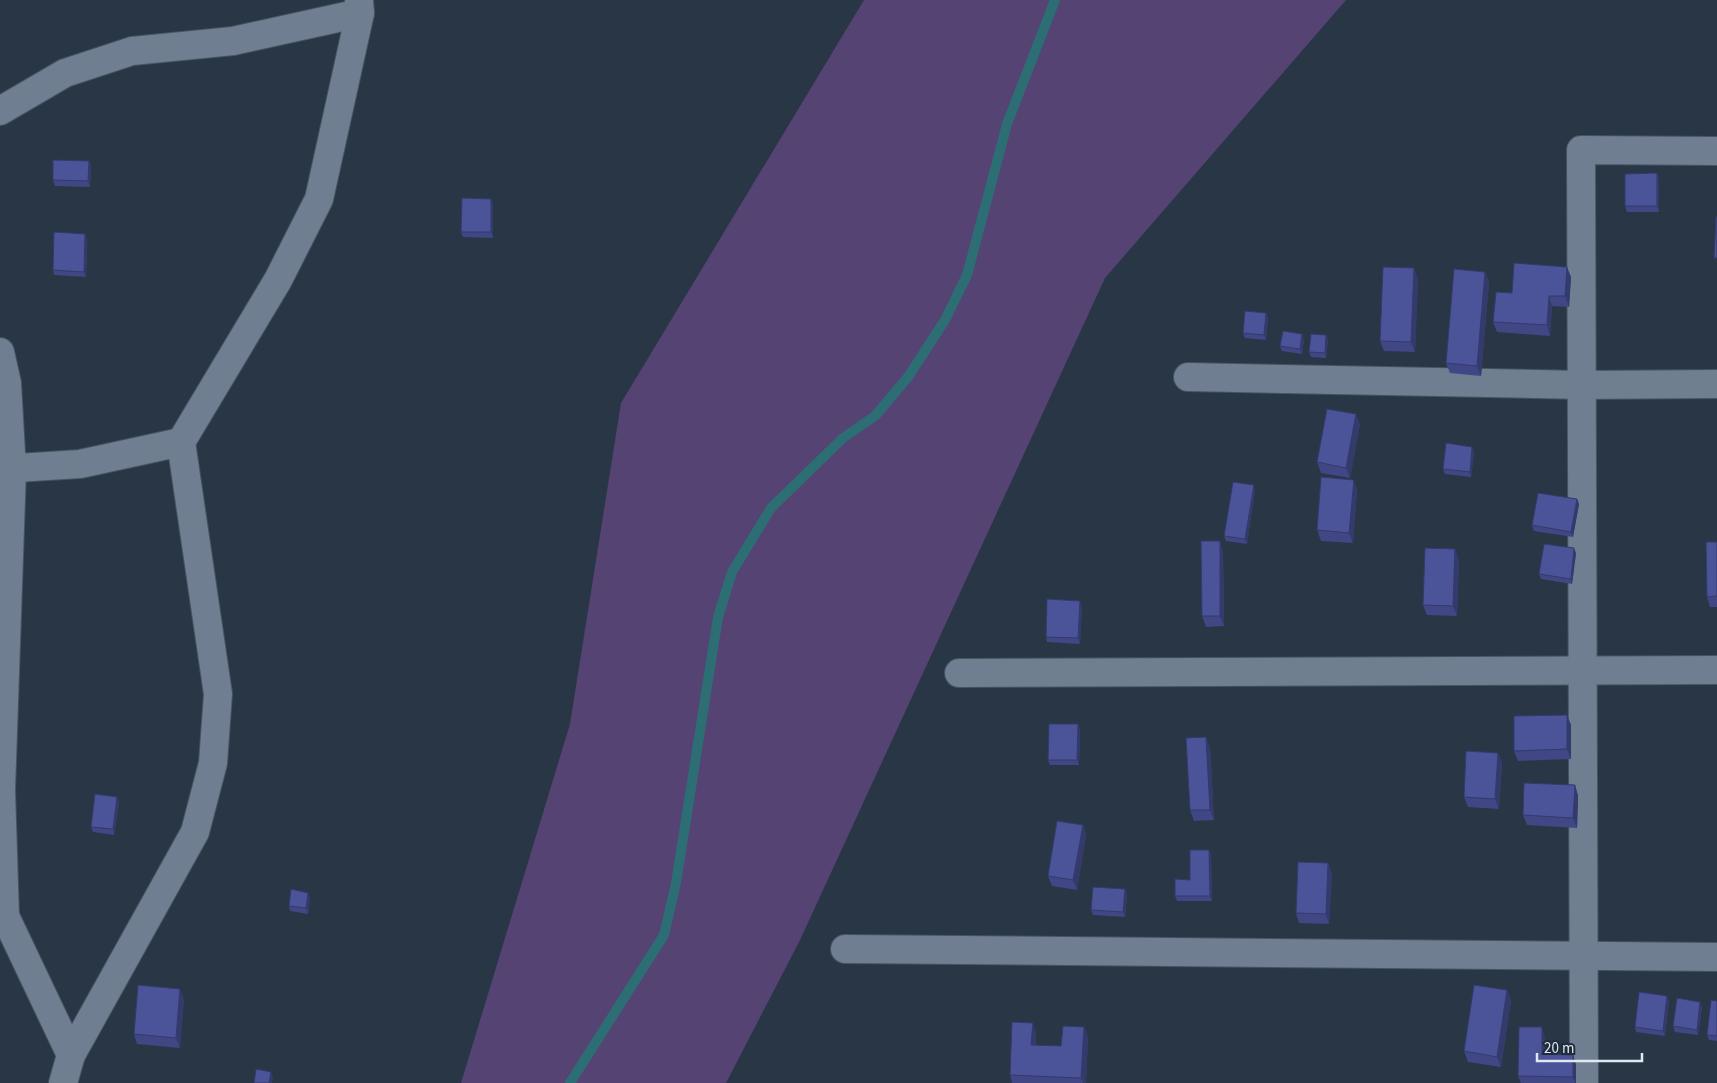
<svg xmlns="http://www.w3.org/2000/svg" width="1717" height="1083" viewBox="0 0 1717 1083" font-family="'Source Sans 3',sans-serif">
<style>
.green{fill:#554374}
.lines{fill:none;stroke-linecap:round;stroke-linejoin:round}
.stream{stroke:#2c6e74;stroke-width:10}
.minor-casing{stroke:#475360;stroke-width:30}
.minor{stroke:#6f7e90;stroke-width:28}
.wall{fill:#404784}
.shaded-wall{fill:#343a6b}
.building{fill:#4b5399;stroke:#343a6b}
</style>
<rect width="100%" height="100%" fill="#293646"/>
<path class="green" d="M864,0H1346L1105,278L800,940L726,1083H461L570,724L621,403Z"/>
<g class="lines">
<path class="stream" d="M570,1083L664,935L676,883L718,617L732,572L771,508L843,438L875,416L908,377L945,320L967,275L1007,124L1055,0"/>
<g class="minor-casing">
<g id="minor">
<path d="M0,111L65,73L132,51L233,41L360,13"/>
<path d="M0,352L7,383L12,470L1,790L5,916L71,1055"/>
<path d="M1188,377L1582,385L1717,384"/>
<path d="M0,469L80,464L181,442"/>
<path d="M959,673L1717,670"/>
<path d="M845,949L1717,957"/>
<path d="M63,1083L71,1055L195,832L213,763L218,694L181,442L278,280L319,199L360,13L359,0"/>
<path d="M1584,1083L1581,150L1717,151"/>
</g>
</g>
<use href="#minor" class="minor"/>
</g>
<g class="wall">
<path d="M89,161L91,166L90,187L55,186L53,180Z"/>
<path d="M1659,178V212H1627L1625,206Z"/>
<path d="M491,199L493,204V238L463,237L461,232Z"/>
<path d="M87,239L86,277L54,275L53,270Z"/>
<path d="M1485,272L1489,282L1481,376L1450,373L1446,363Z"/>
<path d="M1571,277L1569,307L1552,306L1550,336L1497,332L1493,322L1512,293Z"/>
<path d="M1418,278L1415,352L1384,351L1380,341Z"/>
<path d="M1266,313L1268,318L1266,340L1245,338L1243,333Z"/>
<path d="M1326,335L1328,340L1326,358L1311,357L1309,352Z"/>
<path d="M1304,340L1302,354L1282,351L1280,346Z"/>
<path d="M1360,424L1350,478L1321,473L1317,462Z"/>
<path d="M1472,447L1474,452L1471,477L1445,474L1443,469Z"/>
<path d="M1255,490L1247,544L1226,541L1224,536Z"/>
<path d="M1357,490L1353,543L1321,541L1317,530Z"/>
<path d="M1577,499L1579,504L1573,537L1534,531L1532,525Z"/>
<path d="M1717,542V607H1710L1707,597Z"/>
<path d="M1223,551L1224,626L1206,627L1202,616Z"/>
<path d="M1576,553L1572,584L1541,579L1539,574Z"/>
<path d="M1459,559L1457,616L1427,615L1423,605Z"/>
<path d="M1082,606L1080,644L1047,642L1046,637Z"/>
<path d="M1571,725V759L1518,761L1514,751Z"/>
<path d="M1080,729L1079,765H1050L1048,760Z"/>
<path d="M1210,747L1214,820L1194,821L1190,810Z"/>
<path d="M1498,753L1502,763L1499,809L1468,807L1464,797Z"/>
<path d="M1575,785L1578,796L1577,828L1527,825L1523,815Z"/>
<path d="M119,802L114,835L93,832L91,827Z"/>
<path d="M1083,825L1086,835L1077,890L1052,886L1048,876Z"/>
<path d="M1209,850L1211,856L1212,901H1177L1175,896L1190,880Z"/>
<path d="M1328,863L1332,874L1329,924L1299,923L1296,913Z"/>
<path d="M1125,889L1127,895L1125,917L1093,915L1091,910Z"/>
<path d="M310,898L308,914L290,911L289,906Z"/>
<path d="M1507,990L1511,1001L1501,1067L1468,1062L1464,1051Z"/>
<path d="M1667,996L1669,1001L1665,1036L1636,1032L1635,1027Z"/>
<path d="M184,999L180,1048L137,1044L134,1034Z"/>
<path d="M1717,1001V1041L1709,1040L1707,1035Z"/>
<path d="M1702,1007L1698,1035L1675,1032L1673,1026Z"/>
<path d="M1084,1027L1088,1037L1086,1083H1012L1010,1075L1036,1033V1045L1061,1046Z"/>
<path d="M1545,1038V1055H1573L1576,1065V1083H1521L1518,1076Z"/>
</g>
<g class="shaded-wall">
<path d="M89,161L91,166L90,187L88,181Z"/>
<path d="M1657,173L1659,178V212L1657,206Z"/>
<path d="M491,199L493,204V238L491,232Z"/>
<path d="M85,234L87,239L86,277L84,272Z"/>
<path d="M1567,267L1571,277L1569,307L1565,296Z"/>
<path d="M1414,268L1418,278L1415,352L1411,342Z"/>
<path d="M1485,272L1489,282L1481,376L1477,366Z"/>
<path d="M1549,296L1552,306L1550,336L1547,325Z"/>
<path d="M1266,313L1268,318L1266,340L1264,335Z"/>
<path d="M1302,334L1304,340L1302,354L1300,349Z"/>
<path d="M1326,335L1328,340L1326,358L1325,353Z"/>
<path d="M1356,414L1360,424L1350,478L1346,468Z"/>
<path d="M1472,447L1474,452L1471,477L1470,472Z"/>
<path d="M1354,480L1357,490L1353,543L1349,533Z"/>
<path d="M1254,485L1255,490L1247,544L1245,539Z"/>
<path d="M1577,499L1579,504L1573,537L1571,532Z"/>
<path d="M1220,541L1223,551L1224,626L1220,616Z"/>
<path d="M1574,548L1576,553L1572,584L1571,579Z"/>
<path d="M1455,549L1459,559L1457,616L1453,606Z"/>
<path d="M1080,601L1082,606L1080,644L1078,638Z"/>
<path d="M1567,715L1571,725V759L1567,749Z"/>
<path d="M1078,724L1080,729L1079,765L1077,760Z"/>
<path d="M1206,737L1210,747L1214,820L1210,810Z"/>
<path d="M1498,753L1502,763L1499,809L1495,799Z"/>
<path d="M1575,785L1578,796L1577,828L1573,818Z"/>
<path d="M117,797L119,802L114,835L113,829Z"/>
<path d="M1083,825L1086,835L1077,890L1073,880Z"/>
<path d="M1209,850L1211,856L1212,901L1210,896Z"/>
<path d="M1328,863L1332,874L1329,924L1326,914Z"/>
<path d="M1125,889L1127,895L1125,917L1123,912Z"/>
<path d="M308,893L310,898L308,914L306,908Z"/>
<path d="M180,989L184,999L180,1048L176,1038Z"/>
<path d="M1507,990L1511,1001L1501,1067L1497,1057Z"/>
<path d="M1667,996L1669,1001L1665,1036L1663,1031Z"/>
<path d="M1700,1002L1702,1007L1698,1035L1697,1030Z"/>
<path d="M1033,1023L1036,1033L1035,1055L1031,1045Z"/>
<path d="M1084,1027L1088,1037L1086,1083H1083L1081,1078Z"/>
<path d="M1542,1027L1545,1038V1065L1542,1054Z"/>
<path d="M1573,1055L1576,1065V1083H1575L1573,1077Z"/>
<path d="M271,1072L273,1077L272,1083H269Z"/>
</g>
<g class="building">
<path d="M53,160L89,161L88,181L53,180Z"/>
<path d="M1657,173V206H1625V174Z"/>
<path d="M462,198L491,199V232H461Z"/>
<path d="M1716,217H1717V258H1714Z"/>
<path d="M54,232L85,234L84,272L53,270Z"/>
<path d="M1514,263L1567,267L1565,296H1549L1547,325L1493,322L1496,292L1512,293Z"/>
<path d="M1383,267L1414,268L1411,342L1380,341Z"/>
<path d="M1454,269L1485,272L1477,366L1446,363Z"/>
<path d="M1245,311L1266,313L1264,335L1243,333Z"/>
<path d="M1283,331L1302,334L1300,349L1280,346Z"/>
<path d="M1311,334L1326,335L1325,353L1309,352Z"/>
<path d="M1327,409L1356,414L1346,468L1317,462Z"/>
<path d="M1446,443L1472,447L1470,472L1443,469Z"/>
<path d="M1321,477L1354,480L1349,533L1317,530Z"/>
<path d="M1233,482L1254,485L1245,539L1224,536Z"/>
<path d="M1538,493L1577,499L1571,532L1532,525Z"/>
<path d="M1201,541H1220V616H1202Z"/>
<path d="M1706,542H1717V596L1707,597Z"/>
<path d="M1544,544L1574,548L1571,579L1539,574Z"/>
<path d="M1425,548L1455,549L1453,606L1423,605Z"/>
<path d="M1047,599L1080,601L1078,638L1046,637Z"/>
<path d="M1567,715V749L1514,751V716Z"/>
<path d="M1049,724H1078L1077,760H1048Z"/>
<path d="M1206,737L1210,810H1190L1186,738Z"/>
<path d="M1466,751L1498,753L1495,799L1464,797Z"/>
<path d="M1524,783L1575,785L1573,818L1523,815Z"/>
<path d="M95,794L117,797L113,829L91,827Z"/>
<path d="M1057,821L1083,825L1073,880L1048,876Z"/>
<path d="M1190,850H1209L1210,896H1175V879L1190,880Z"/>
<path d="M1298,862L1328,863L1326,914L1296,913Z"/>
<path d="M1093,887L1125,889L1123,912L1091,910Z"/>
<path d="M291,889L308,893L306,908L289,906Z"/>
<path d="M138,985L180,989L176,1038L134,1034Z"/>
<path d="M1474,985L1507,990L1497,1057L1464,1051Z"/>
<path d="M1639,992L1667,996L1663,1031L1635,1027Z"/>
<path d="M1677,998L1700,1002L1697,1030L1673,1026Z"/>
<path d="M1711,1000L1717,1001V1036L1707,1035Z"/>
<path d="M1012,1022L1033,1023L1031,1045L1061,1046L1063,1026L1084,1027L1081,1078L1010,1075Z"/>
<path d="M1519,1027H1542V1054L1573,1055V1077L1518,1076Z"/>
<path d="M256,1069L271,1072L269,1083H254Z"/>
</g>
<path d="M1537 1053v8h105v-8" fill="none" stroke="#e0e9f3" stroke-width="2.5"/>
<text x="1544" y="1053" font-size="15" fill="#e0e9f3" stroke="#1f2c3b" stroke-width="4" paint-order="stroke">20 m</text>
</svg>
